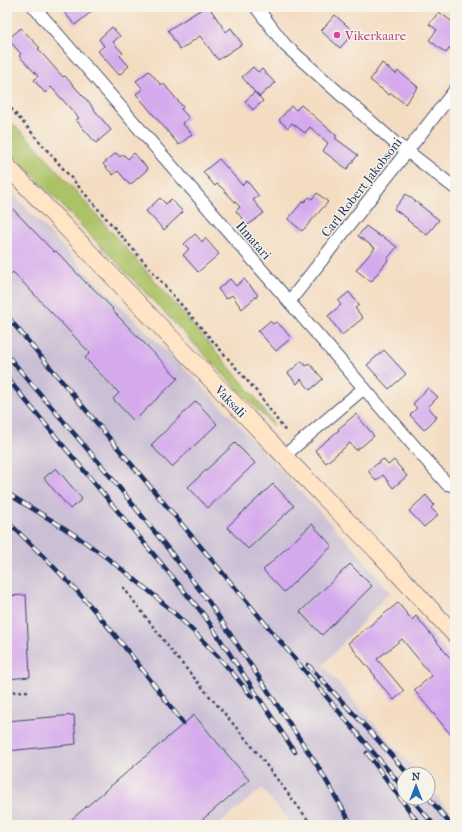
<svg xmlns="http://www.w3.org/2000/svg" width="462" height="832" viewBox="0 0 462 832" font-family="'IM FELL French Canon',serif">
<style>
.industrial{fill:#cbbfd5}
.green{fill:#acc266;stroke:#647862}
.building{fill:#d5aaed}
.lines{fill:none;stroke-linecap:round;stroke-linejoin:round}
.street-casing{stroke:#3c496d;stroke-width:14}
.secondary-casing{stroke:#3c496d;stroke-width:18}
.path{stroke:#3c496d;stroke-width:2.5;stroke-dasharray:3 3;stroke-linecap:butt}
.street{stroke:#fff;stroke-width:12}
.secondary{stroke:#ffe4c6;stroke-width:17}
.rail-casing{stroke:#1b2f5e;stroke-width:4.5}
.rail{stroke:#f7f3e8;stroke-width:3;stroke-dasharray:9;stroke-linecap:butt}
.hotel-dot{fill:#d1479c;stroke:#f7f3e8;stroke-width:1.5}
.labels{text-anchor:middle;stroke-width:3;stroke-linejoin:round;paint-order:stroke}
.hotel-label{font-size:13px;fill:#b23c85;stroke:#f7f3e8;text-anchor:start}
.street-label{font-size:13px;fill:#1b2f5e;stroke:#f7f3e8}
</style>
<rect width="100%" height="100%" fill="#f7f3e8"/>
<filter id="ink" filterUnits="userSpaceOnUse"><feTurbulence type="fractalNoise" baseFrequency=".025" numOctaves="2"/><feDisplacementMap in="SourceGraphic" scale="8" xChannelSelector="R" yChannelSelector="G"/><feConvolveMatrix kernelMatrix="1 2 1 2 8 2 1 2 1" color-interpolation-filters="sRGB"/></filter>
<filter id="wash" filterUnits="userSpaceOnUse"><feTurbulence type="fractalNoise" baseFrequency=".012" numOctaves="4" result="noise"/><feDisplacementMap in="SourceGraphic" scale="16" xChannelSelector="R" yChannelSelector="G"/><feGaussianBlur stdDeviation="0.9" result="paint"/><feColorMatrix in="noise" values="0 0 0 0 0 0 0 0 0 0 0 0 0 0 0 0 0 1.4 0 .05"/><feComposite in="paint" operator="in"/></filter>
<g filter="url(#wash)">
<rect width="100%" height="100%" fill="#f4dcc1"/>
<path class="industrial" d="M7,187L86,272L204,388L352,546L390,592L323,665L418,774H404V798H428V786L455,817V825H292L262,788L218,825H7Z"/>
<path class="green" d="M7,119L33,143L170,298L254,396L274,425L273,426L7,148Z"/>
<g id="blocks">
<g class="building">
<path d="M70,7H97L75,25L64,12Z"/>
<path d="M205,7H209L226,32L231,28L242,44L218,60L200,36L180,50L168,30Z"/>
<path d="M439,12L455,24V41L446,53L429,40L437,30L429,24Z"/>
<path d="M335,15L354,32L340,48L321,31Z"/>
<path d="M112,27L120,36L113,42L123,53L120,56L129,66L119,75L98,51L104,46L99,39Z"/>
<path d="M21,28L40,48L38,49L63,77L65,76L92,106H91L111,130L96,143L76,120L79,118L51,87L45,93L34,80L38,76L19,56L21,54L8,39Z"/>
<path d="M382,63L396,74L398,71L418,87L405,104L391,93L389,95L370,80Z"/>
<path d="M253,67L258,72L262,69L275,83L259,97L242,77Z"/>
<path d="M149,71L161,85L163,83L183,107L181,109L189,118L182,123L192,134L179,145L136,94L143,89L136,81Z"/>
<path d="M255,92L263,101L253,110L245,101Z"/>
<path d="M301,105L337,136L335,138L358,155L347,169L323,151L328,143L310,127L305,133L292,123L288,128L279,120L291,106L296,110Z"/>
<path d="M116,153L120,157L123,154L128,159L134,153L148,169L130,185L118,171L113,175L103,164Z"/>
<path d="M219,159L242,185L247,181L259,196L253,200L264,213L248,225L236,211L240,207L220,186L217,184L215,186L203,172Z"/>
<path d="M317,193L328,202L305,228L302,231L288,219L303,201L304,202L309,197L312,199Z"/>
<path d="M406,194L439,220L427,235L407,220L408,219L394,209Z"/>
<path d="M160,198L166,204L171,199L183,212L164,230L146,211Z"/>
<path d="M7,203L54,252L56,251L89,286L90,285L113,309L112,310L178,378L134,421L113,399L119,393L85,358L90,353L13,272L7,278Z"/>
<path d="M366,226L381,237L382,236L397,247L387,259L388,260L371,282L356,270L375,248L358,236Z"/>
<path d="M195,234L202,242L205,238L219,254L198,272L183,255L189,249L184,244Z"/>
<path d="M230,279L236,286L244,279L258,295L242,309L232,295L226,299L218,289Z"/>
<path d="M349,292L359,305L355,308L363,318L342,335L328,316L341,305L338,301Z"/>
<path d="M270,321L273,324L276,322L282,327L291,338L276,351L258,331Z"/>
<path d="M384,350L406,374L389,389L367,365Z"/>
<path d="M302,361L306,366L310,364L323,379L310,390L301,379L297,384L288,373Z"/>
<path d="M428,388L438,397L428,407L437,417L424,430L410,415L417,408L413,404Z"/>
<path d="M196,401L217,424L172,467L151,445Z"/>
<path d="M356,414L374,436L361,447H360L356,450L350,443L326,463L315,450L339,430L338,429Z"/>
<path d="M235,443L255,463L208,508L188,487Z"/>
<path d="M383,459L388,465L394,460L407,476L393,488L383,475L376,481L368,471Z"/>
<path d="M56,468L82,499L70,509L44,478Z"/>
<path d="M273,484L294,506L248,549L227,527Z"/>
<path d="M426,495L434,505L431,508L438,515L424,527L409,511Z"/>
<path d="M312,524L332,546L284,592L263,570Z"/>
<path d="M350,564L372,586L322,635L300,612Z"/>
<path d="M26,595L30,677L7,679V596Z"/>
<path d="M398,603L412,620L416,616L455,664V740L414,690L432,676L402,639L377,659L404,691L394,700L375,678L376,677L348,643Z"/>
<path d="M74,715L76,744L7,751V721Z"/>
<path d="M194,715L249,780L196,825H65Z"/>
</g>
</g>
</g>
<g filter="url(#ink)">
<use href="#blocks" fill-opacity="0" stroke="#3c496d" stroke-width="1"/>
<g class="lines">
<g class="street-casing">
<g id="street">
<path d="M34,7L447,484L455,486"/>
<path d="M256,7L285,45L395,143L407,151L455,188"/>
<path d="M289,302L455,90"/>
<path d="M284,456L364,388"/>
</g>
</g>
<g class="secondary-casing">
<path id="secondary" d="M7,166L284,456L376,550L455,635"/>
</g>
<g class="path">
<path d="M7,104L257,392L286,432"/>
<path d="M123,587L173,653L251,745L312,825"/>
<path d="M7,692L28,691"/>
</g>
<use href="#street" class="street"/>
<use href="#secondary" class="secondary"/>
<g class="rail-casing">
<g id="rail">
<path d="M7,316L404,789"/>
<path d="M7,355L106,471L162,541L209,602L317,765L352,825"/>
<path d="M7,378L204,615L295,752"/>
<path d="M7,493C32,509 58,523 82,540C144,583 206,637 252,697"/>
<path d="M7,521C34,547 61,573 86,601C121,640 152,682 183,723"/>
<path d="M308,665L367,728L408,774"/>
<path d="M367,753L420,825"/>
<path d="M428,797L451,825"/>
<path d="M411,798L434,825"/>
</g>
</g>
<use href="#rail" class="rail"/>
</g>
</g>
<circle class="hotel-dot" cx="337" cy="35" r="4"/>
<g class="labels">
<g class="hotel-label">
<text x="345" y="40">Vikerkaare</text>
</g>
<g class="street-label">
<text transform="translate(361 187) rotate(-52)" y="5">Carl Robert Jakobsoni</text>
<text transform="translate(254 240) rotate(49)" y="5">Ilmatari</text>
<text transform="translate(231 401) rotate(46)" y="5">Vaksali</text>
</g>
</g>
<rect width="462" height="832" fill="none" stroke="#f7f3e8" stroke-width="24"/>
<g transform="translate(416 786)"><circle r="19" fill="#f7f3e8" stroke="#9fa5b1"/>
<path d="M0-3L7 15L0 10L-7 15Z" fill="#1f6fb2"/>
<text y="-6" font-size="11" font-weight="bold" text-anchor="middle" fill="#1b2f5e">N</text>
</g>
</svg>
